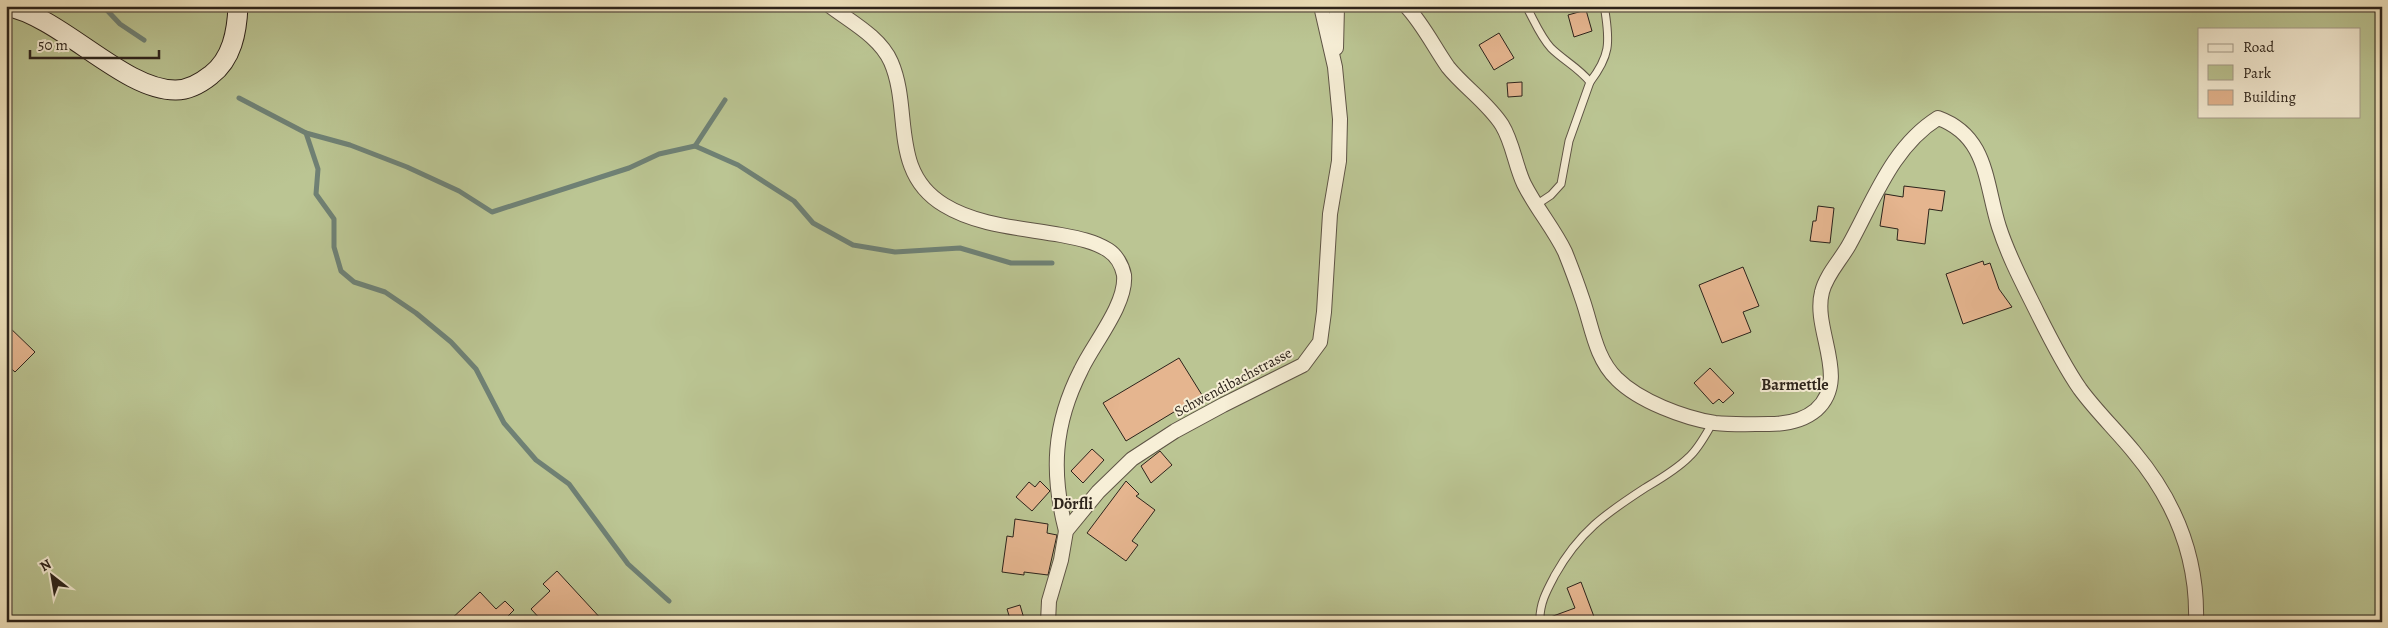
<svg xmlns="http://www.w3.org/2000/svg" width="2388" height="628" viewBox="0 0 2388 628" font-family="Alegreya,serif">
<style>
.green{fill:#bbc593;stroke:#747457;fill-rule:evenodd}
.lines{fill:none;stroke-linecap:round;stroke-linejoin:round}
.stream{stroke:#6f8175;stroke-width:5}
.building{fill:#e5b58f;stroke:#2c231b}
.lane-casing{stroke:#5e5445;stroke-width:9}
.street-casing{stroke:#5e5445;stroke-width:16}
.secondary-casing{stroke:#2c231b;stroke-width:21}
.lane{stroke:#f7efd7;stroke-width:7}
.street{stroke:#f7efd7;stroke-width:14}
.secondary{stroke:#f7efd7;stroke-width:19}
.labels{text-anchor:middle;stroke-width:4;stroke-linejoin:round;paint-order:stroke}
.street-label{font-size:15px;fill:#2c231b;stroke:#f7efd7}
.neighbourhood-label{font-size:16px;font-weight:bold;fill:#2c231b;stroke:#f7efd7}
</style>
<rect width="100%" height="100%" fill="#f3e7c2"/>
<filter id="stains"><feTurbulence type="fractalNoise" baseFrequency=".004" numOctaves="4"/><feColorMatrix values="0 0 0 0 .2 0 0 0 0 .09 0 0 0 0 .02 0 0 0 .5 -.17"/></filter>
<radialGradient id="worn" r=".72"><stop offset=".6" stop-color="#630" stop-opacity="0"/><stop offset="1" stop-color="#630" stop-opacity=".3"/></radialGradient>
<path class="green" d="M6,6H2382V622H6ZM2199,29H2359V116H2199Z"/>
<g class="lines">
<g class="stream">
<path d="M103,6L120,24L144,40"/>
<path d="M239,98L306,133L350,145L407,167L459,191L492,212L629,168L659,154L695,146L738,165L794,201L813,223L853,245L895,252L960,248L1011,263H1052"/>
<path d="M306,133L318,169L316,194L334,219V247L341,271L354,282L385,292L416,313L451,342L476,369L504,423L536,460L569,484L628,564L669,601"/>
<path d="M695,146L725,100"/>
</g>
</g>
<g class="building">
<path d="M1586,10L1592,31L1574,37L1568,15Z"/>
<path d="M1499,33L1514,58L1494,70L1479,45Z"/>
<path d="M1522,82V96L1508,97L1507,83Z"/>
<path d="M1904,186L1945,191L1942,211L1929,209L1925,244L1897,240L1898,229L1880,226L1885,194L1903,197Z"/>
<path d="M1818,206L1834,208L1830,243L1810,241L1813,221H1816Z"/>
<path d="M1983,261L1984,265L1990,263L1999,289L2012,307L1963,324L1946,274Z"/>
<path d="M1743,267L1759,306L1743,312L1751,332L1722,343L1699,285Z"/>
<path d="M6,324L35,352L15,372L6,364Z"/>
<path d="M1179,358L1202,395L1126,441L1103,403Z"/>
<path d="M1710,368L1734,393L1723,403L1719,399L1713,404L1694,383Z"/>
<path d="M1092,449L1104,460L1083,483L1071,471Z"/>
<path d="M1160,451L1172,465L1151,483L1141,466Z"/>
<path d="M1040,481L1050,491L1032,511L1016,497L1029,482L1035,487Z"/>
<path d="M1126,481L1139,494L1136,496L1155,510L1132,541L1138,545L1126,561L1087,533Z"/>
<path d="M1015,519L1048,524L1047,533L1057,535L1048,575L1024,572V575L1002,572L1007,536L1013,537Z"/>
<path d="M557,571L604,622H543L531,609L550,591L543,584Z"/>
<path d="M1581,582L1596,622H1545V619L1575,608L1567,588Z"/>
<path d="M480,592L496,609L505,601L514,610L505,619L508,622H448Z"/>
<path d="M1020,605L1025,622H1011L1007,609Z"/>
</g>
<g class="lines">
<g class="lane-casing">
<g id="lane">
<path d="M1526,6C1534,20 1540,36 1551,48C1563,60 1579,68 1590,82L1569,141L1561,184L1551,195L1536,205"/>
<path d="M1590,82C1610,56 1610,43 1605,11"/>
<path d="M1540,622C1539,604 1547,590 1555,575C1579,532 1605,514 1645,488C1660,479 1676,470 1689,457C1699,448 1706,434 1713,422"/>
</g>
</g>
<g class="street-casing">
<g id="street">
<path d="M830,6C851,22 880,37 891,62C912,110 889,172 944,205C978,226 1023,228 1061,235C1077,238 1094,241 1108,250C1116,255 1122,265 1124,275C1127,304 1093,344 1081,370C1053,425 1051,473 1066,531"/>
<path d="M1406,6C1423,24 1434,47 1448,67C1464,87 1488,103 1502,125C1513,143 1515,165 1524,184C1536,208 1554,229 1565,252C1571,267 1577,283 1582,298C1592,326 1595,358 1617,379C1639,401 1684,418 1715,423C1733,425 1751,424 1769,424C1785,424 1803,421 1816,410C1851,379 1812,330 1822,292C1826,275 1840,261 1849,245C1874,200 1892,147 1938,118C1988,136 1985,183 1999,227C2008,255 2021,280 2034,306C2048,334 2062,363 2080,389C2096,411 2117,431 2134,452C2175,501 2198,558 2196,622"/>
<path d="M1336,48L1337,6"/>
<path d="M1048,622L1049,601L1061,560L1066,531L1098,492L1132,459L1175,431L1223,405L1303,365L1320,342L1324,312L1330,214L1339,161L1340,119L1335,67L1321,6"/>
</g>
</g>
<g class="secondary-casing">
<path id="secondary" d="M6,6C62,17 124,91 176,90C189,90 201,83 211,75C232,59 237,32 238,6"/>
</g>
<use href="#lane" class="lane"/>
<use href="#street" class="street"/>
<use href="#secondary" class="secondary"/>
</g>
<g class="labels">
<g class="street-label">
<text transform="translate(1233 382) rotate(-28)" y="5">Schwendibachstrasse</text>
</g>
<g class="neighbourhood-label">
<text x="1795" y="390">Barmettle</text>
<text x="1073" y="509">Dörfli</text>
</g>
</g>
<rect width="2388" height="628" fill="none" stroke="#f3e7c2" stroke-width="25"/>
<rect x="8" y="8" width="2373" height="613" fill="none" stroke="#2c231b" stroke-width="2.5"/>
<rect x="12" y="12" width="2363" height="603" fill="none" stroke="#2c231b"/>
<rect x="2198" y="28" width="162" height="90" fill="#f7efd7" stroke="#a69d8c"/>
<rect x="2208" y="44" width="25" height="8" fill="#f7efd7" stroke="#a69d8c"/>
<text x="2243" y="52" font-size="15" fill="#2c231b">Road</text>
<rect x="2208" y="65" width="25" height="15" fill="#bbc593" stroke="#a69d8c"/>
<text x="2243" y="78" font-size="15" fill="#2c231b">Park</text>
<rect x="2208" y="90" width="25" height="15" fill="#e5b58f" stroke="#a69d8c"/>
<text x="2243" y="102" font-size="15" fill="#2c231b">Building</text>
<g transform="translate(52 576) rotate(329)" stroke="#f7efd7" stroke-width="4" paint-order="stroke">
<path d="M0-4L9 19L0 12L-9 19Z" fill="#2c231b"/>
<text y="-8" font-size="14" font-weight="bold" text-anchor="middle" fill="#2c231b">N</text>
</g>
<path d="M30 50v8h129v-8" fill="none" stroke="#2c231b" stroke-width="2.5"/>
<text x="38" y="50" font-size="15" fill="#2c231b" stroke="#f7efd7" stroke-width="4" paint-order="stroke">50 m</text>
<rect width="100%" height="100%" filter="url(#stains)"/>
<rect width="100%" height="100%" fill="url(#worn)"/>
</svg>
